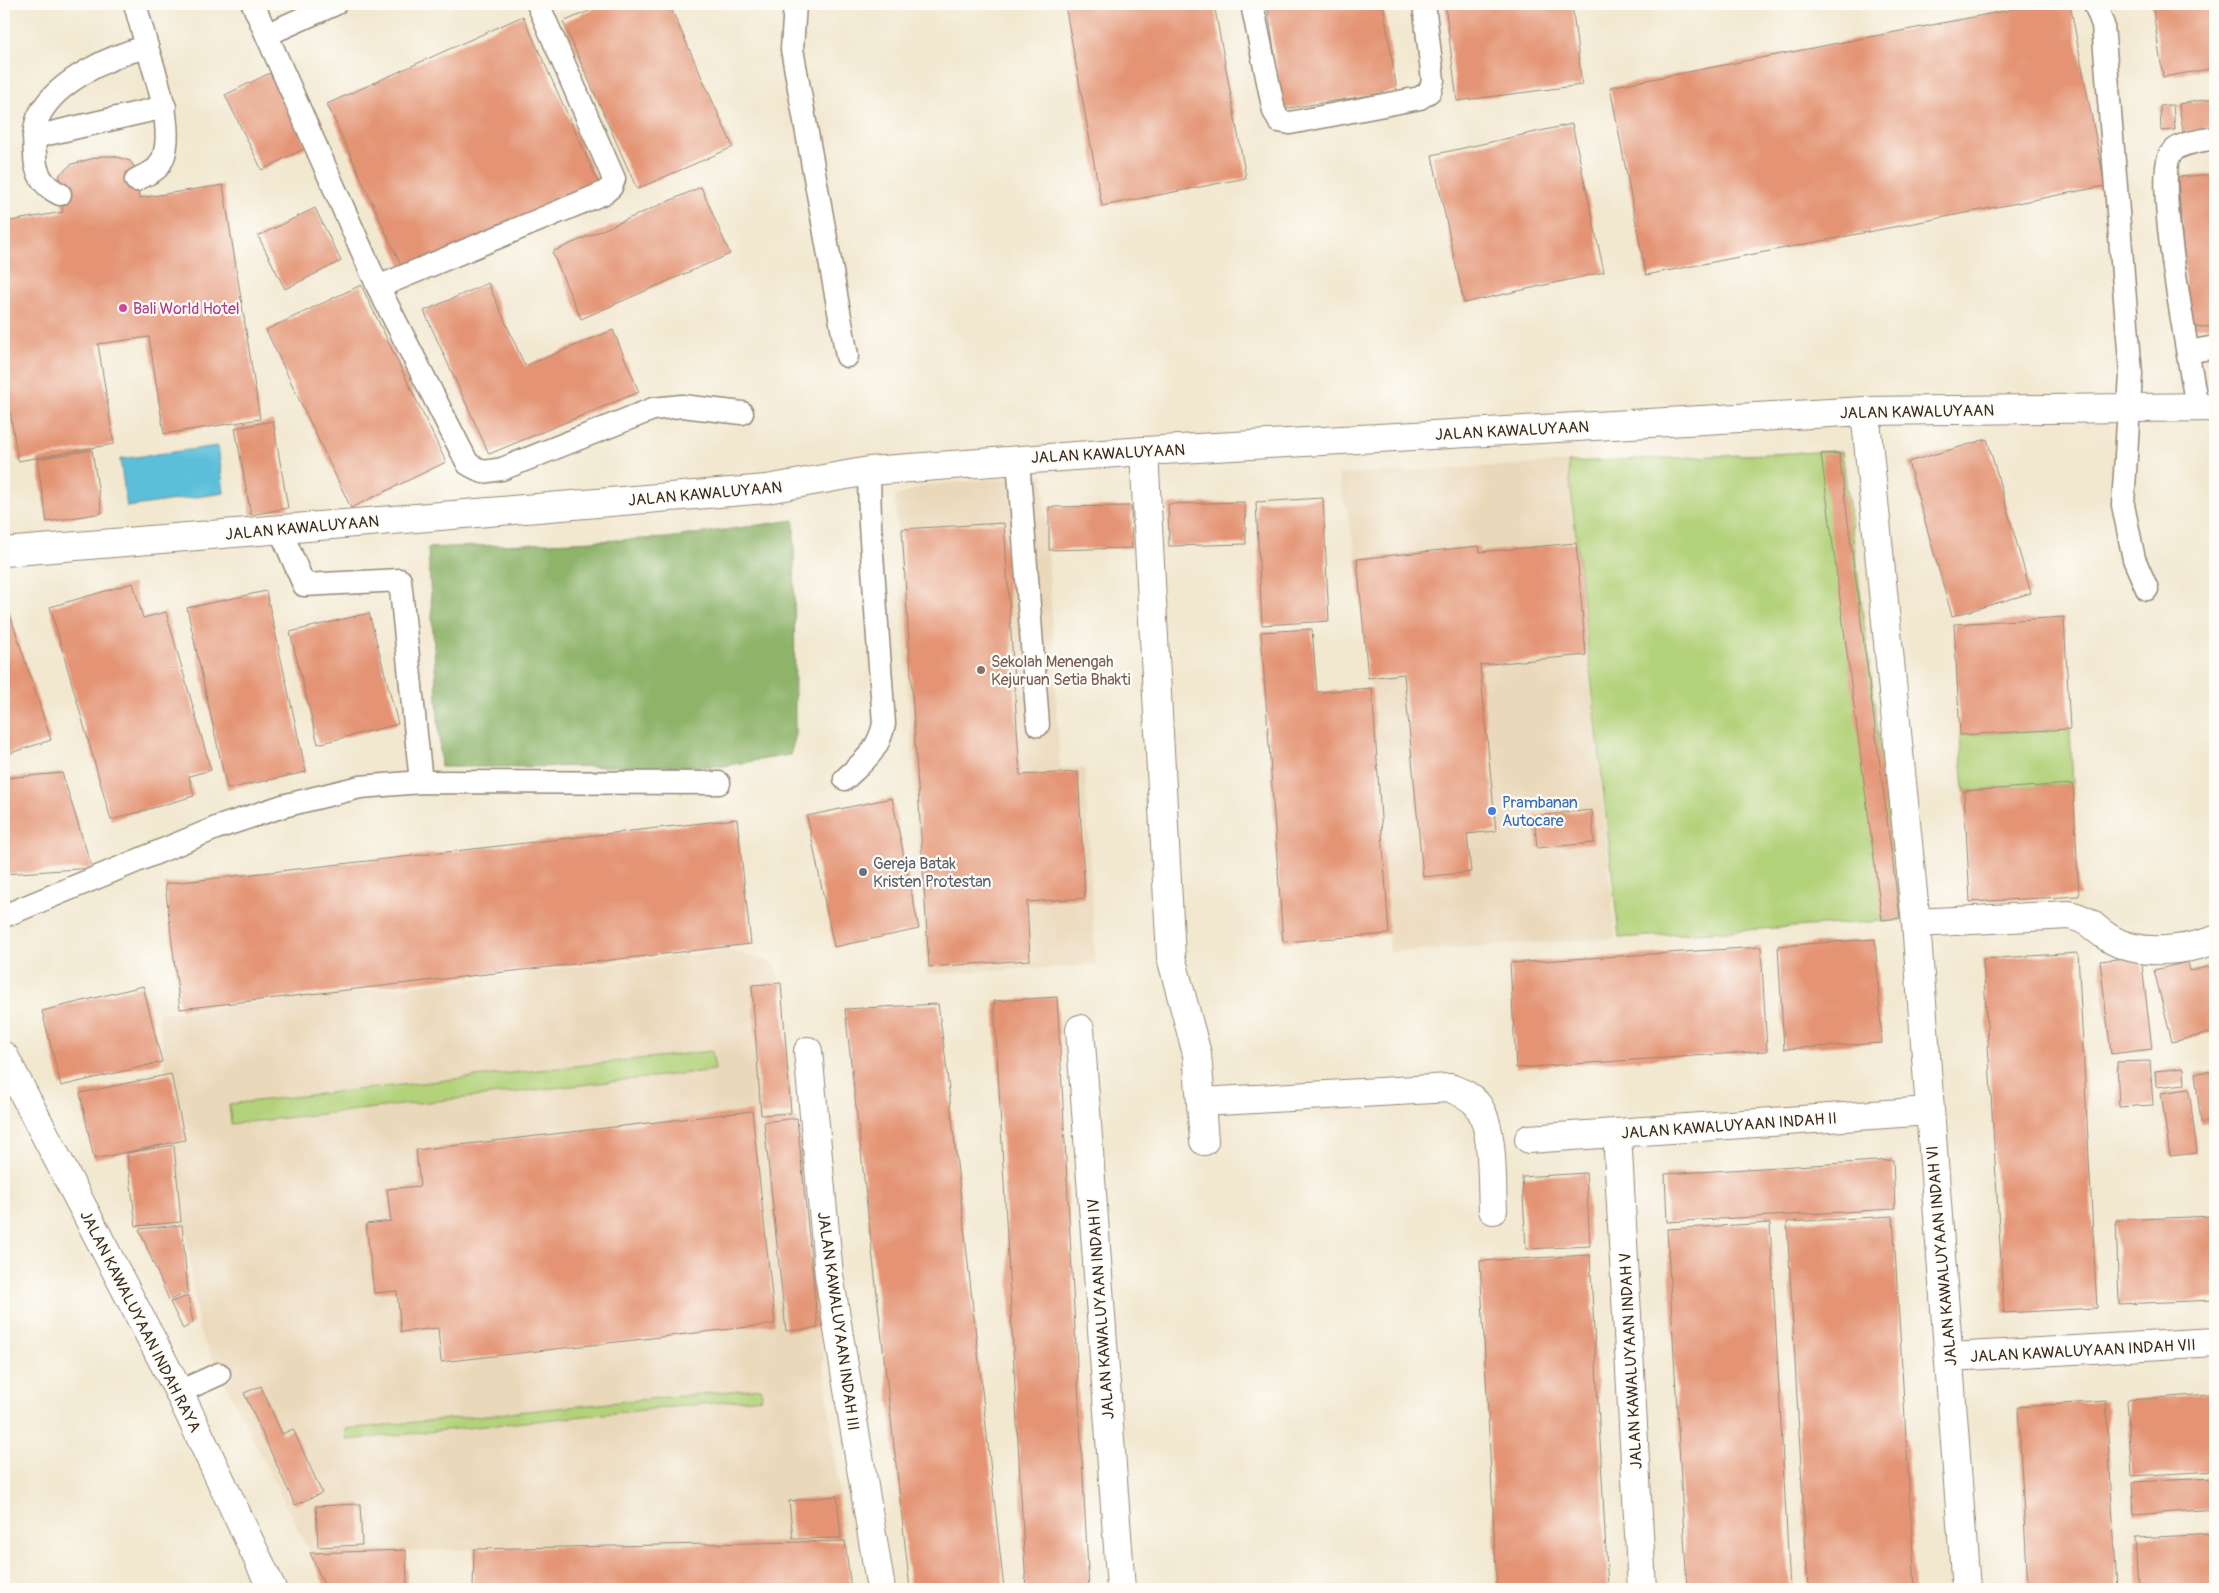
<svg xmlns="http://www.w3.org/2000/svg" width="2219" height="1593" viewBox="0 0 2219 1593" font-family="Pangolin,sans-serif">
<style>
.built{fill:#ead8ba}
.green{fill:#b3d27a;stroke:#777e4c}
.forest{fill:#8eb46a;stroke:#646f44}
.water{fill:#5bbfd9;stroke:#4b747c}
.building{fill:#e49475}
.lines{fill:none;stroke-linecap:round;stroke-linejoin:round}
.service-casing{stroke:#968977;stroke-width:25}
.minor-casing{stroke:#968977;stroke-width:30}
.service{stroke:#fff;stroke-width:22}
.minor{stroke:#fff;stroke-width:28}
.hotel-dot{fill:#d1479c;stroke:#fdfcf7;stroke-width:2}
.education-dot{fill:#8d6e63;stroke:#fdfcf7;stroke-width:2}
.shop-dot{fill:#3f7fe0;stroke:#fdfcf7;stroke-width:2}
.worship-dot{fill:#6b7280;stroke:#fdfcf7;stroke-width:2}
.labels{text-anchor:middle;stroke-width:4.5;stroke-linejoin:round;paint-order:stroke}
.hotel-label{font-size:16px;fill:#b23c85;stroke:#fdfcf7;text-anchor:start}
.street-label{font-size:16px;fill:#3b2a1e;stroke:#fdfcf7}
.education-label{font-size:16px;fill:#785e54;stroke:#fdfcf7;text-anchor:start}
.shop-label{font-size:16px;fill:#366cbe;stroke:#fdfcf7;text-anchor:start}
.worship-label{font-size:16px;fill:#5b616d;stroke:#fdfcf7;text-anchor:start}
</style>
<rect width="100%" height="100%" fill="#fdfcf7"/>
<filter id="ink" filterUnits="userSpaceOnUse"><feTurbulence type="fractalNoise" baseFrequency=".02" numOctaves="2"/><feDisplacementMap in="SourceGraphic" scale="10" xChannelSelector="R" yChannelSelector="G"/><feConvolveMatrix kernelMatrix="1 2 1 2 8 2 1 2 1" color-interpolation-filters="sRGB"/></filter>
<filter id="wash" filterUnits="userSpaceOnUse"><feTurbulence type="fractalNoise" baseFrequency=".0096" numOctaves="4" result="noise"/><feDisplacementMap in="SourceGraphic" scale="20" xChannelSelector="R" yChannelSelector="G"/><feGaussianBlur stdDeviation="1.12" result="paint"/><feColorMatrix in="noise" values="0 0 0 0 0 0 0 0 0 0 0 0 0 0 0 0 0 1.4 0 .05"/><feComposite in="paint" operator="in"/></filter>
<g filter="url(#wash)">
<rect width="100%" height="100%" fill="#f2e8d0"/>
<g class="built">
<path d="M1568,462L1616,938L1390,952L1372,688L1368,678L1356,551L1338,475Z"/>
<path d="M1044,475L1060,768H1085L1095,965L927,974L895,497L925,485Z"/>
<path d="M728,950L776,964L845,1541L310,1553L199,1331L158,1014Z"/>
</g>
<g class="green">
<path d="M1842,451L1902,920L1619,938L1568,462Z"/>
<path d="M2070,729L2073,784L1964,791L1960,735Z"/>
<path d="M712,1051L715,1070L231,1124L229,1104Z"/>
<path d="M761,1388L762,1398L347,1440L346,1429Z"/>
</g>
<path class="forest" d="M794,520L795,738L790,755L723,766L441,767L428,548L667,538Z"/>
<path class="water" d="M218,446L224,493L127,507L120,459Z"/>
<g id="blocks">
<g class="building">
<path d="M605,4H669L733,147L637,189L563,22Z"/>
<path d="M1069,4H1214L1246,178L1102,206L1065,5Z"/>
<path d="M1267,4H1383L1397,91L1283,109Z"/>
<path d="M1445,4H1572L1582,85L1457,101Z"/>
<path d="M2041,4H2070L2105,186L1646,275L1610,87Z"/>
<path d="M2152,4H2209L2215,44V68L2163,77Z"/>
<path d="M523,16L599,184L404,272L327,104Z"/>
<path d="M270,73L307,147L262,170L225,95Z"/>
<path d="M2215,98V127L2183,132L2179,104Z"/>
<path d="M2173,105L2175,130L2161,131L2160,106Z"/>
<path d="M1572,124L1604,272L1464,303L1432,155Z"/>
<path d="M102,156H114L130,161L135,168L139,198L223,185L260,419L164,434L149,337L98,344L114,444L18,461L4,375V222L63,212L59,187L60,174L72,164Z"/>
<path d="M2215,174V326L2188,328L2178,177Z"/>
<path d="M701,187L730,254L581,319L552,252Z"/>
<path d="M315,208L341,261L285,289L258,236Z"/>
<path d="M488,283L525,366L613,330L639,392L489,454L424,311Z"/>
<path d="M361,285L446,462L351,508L266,330Z"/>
<path d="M273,421L288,508L251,515L235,428Z"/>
<path d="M1987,439L2031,593L1952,616L1908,462Z"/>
<path d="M92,450L102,513L47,522L37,459Z"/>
<path d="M1839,453L1900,918L1882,920L1821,454Z"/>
<path d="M1323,498L1329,621L1262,625L1256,502Z"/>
<path d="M1245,502L1246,544L1169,546L1168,504Z"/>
<path d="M1131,506L1132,548L1049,550V507Z"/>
<path d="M1004,523L1020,775L1078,772L1085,898L1027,902L1030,960L929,967L902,529Z"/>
<path d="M1576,543L1586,655L1480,665L1496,831L1467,834L1471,872L1423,877L1404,674L1368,678L1357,559L1479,546L1480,552Z"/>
<path d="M133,583L143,618L166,612L211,770L189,776L194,796L111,820L50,607Z"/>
<path d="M266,591L306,772L227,789L187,608Z"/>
<path d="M4,596L51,740L4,755Z"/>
<path d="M369,613L398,724L318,744L290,632Z"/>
<path d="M2064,617L2070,729L1960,735L1954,624Z"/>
<path d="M1312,629L1317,692L1372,688L1389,934L1283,942L1261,632Z"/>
<path d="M62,773L92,868L4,874V778Z"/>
<path d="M2073,784L2079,896L1970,902L1964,791Z"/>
<path d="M892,798L919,929L834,947L807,816Z"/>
<path d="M1592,810L1594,843L1537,848L1534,816Z"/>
<path d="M737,819L751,944L180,1009L165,884Z"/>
<path d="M1875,939L1882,1043L1784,1049L1778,946Z"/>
<path d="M1761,947L1767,1051L1516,1068L1510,963Z"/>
<path d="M2078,953L2097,1308L2004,1313L1983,959Z"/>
<path d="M2141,956L2152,1049L2111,1054L2100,961Z"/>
<path d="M2188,962L2190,971L2211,966L2215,982V1032L2172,1042L2154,970Z"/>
<path d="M781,983L791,1113L761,1115L752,985Z"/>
<path d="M143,986L162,1062L61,1086L42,1011Z"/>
<path d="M1057,997L1060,1049L1089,1589H1026L997,1053L994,1001Z"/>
<path d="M938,1004L945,1055L1004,1589H910L845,1009Z"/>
<path d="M2150,1061L2153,1105L2119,1107L2117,1062Z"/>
<path d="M2184,1068L2185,1084L2156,1087L2155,1071Z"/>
<path d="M2215,1071V1122L2201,1123L2195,1073Z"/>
<path d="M171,1074L185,1140L94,1159L80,1093Z"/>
<path d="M2189,1089L2197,1153L2170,1156L2161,1093Z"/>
<path d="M752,1111L775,1324L441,1362L438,1328L401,1332L397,1291L374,1293L366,1224L391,1221L387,1189L420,1186L416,1150Z"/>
<path d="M797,1118L818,1328L786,1331L764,1122Z"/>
<path d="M174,1145L181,1222L136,1226L127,1153Z"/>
<path d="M1893,1160L1895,1209L1667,1222L1665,1174Z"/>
<path d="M1586,1173L1590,1246L1526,1249L1522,1177Z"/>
<path d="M1893,1216L1915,1589H1808L1787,1222Z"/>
<path d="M2215,1216V1300L2119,1304L2116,1220Z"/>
<path d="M1770,1223L1790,1589H1687L1667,1229Z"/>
<path d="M182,1225L188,1293L169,1300L139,1229Z"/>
<path d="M1590,1255L1608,1589H1497L1480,1261Z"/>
<path d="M188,1296L193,1323L183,1329L170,1302Z"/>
<path d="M261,1386L282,1434L293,1429L322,1493L295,1505L244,1393Z"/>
<path d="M2211,1394L2215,1471L2132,1476L2127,1400Z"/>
<path d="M2106,1401L2117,1589H2028L2018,1407Z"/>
<path d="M2214,1478L2215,1509L2134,1515L2132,1482Z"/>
<path d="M837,1496L841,1538L793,1539L789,1501Z"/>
<path d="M360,1504L362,1545L318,1547L316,1506Z"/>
<path d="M2215,1534V1589H2138L2135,1538Z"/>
<path d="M845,1541L851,1589H473L474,1549Z"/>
<path d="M406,1550L407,1589H326L310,1553Z"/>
</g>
</g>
</g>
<g filter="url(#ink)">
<use href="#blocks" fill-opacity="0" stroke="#968977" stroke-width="1"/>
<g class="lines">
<g class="service-casing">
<g id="service">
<path d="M135,4L147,47"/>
<path d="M253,4L378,287L468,464L483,472L502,469L653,409L682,406L742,413"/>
<path d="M795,4L792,49L847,356"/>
<path d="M1252,4L1274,111L1279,121L1290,123L1420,98L1430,91L1433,80L1424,4"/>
<path d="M2095,4L2103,25L2131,374L2123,505L2134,559L2147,589"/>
<path d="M268,34L335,4"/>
<path d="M34,137L165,107"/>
<path d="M60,194C44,187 35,173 35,155C34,143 33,126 40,114C57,81 112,55 147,47C156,76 180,142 157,168C152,173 142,176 136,180"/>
<path d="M378,287L604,193L611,187L614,179L538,4"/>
<path d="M2188,352L2215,347"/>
<path d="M2197,408C2191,367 2154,183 2170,155C2178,142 2201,141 2215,138"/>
<path d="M1018,459L1038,725"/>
<path d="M280,529L304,585L400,580L421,782"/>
<path d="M845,779C865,760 878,751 884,724L870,525L869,471"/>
<path d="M4,916L216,828L283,806L360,787L421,782L719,783"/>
<path d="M179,1392L219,1374"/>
</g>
</g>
<g class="minor-casing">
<g id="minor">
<path d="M1865,411L1916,923L1966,1589"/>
<path d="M1144,451L1171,957L1197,1054L1204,1141"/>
<path d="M4,552L767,489L869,471L1144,451L1865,411L2215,407"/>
<path d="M1916,923L2069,915C2093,921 2090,926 2109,938C2139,957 2184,951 2215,940"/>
<path d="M1080,1029L1121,1589"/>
<path d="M808,1051L829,1275L881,1589"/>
<path d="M4,1056L179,1392L272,1589"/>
<path d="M1201,1102L1450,1088C1460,1092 1469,1095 1476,1103C1495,1125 1491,1182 1493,1210"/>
<path d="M1617,1133L1642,1589"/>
<path d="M1529,1139L1929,1111"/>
<path d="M1950,1357L2215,1342"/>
</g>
</g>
<use href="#service" class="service"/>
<use href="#minor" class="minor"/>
</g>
</g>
<circle class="hotel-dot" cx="123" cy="308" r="5"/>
<circle class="education-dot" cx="981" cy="670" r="5"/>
<circle class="shop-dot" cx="1492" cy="811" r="5"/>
<circle class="worship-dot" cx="863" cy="872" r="5"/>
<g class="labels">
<g class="hotel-label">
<text x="133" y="314">Bali World Hotel</text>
</g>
<g class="street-label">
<text transform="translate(1917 411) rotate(-1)" y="6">JALAN KAWALUYAAN</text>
<text transform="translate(1512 430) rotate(-3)" y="6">JALAN KAWALUYAAN</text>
<text transform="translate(1108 453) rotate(-3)" y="6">JALAN KAWALUYAAN</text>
<text transform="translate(705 493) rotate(-5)" y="6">JALAN KAWALUYAAN</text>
<text transform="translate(302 527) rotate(-5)" y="6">JALAN KAWALUYAAN</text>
<text transform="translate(1729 1125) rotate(-4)" y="6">JALAN KAWALUYAAN INDAH II</text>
<text transform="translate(1941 1256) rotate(-95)" y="6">JALAN KAWALUYAAN INDAH VI</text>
<text transform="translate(1100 1309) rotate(-94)" y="6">JALAN KAWALUYAAN INDAH IV</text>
<text transform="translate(141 1321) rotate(63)" y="6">JALAN KAWALUYAAN INDAH RAYA</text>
<text transform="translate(839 1321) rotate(82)" y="6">JALAN KAWALUYAAN INDAH III</text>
<text transform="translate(2083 1350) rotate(-3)" y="6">JALAN KAWALUYAAN INDAH VII</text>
<text transform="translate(1630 1361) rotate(-93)" y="6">JALAN KAWALUYAAN INDAH V</text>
</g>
<g class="education-label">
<text x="991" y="667">Sekolah Menengah<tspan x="991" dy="18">Kejuruan Setia Bhakti</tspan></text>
</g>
<g class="shop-label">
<text x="1502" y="808">Prambanan<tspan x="1502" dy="18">Autocare</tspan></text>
</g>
<g class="worship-label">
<text x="873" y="869">Gereja Batak<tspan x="873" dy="18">Kristen Protestan</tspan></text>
</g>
</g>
<rect width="2219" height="1593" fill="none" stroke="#fdfcf7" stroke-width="20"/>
</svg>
